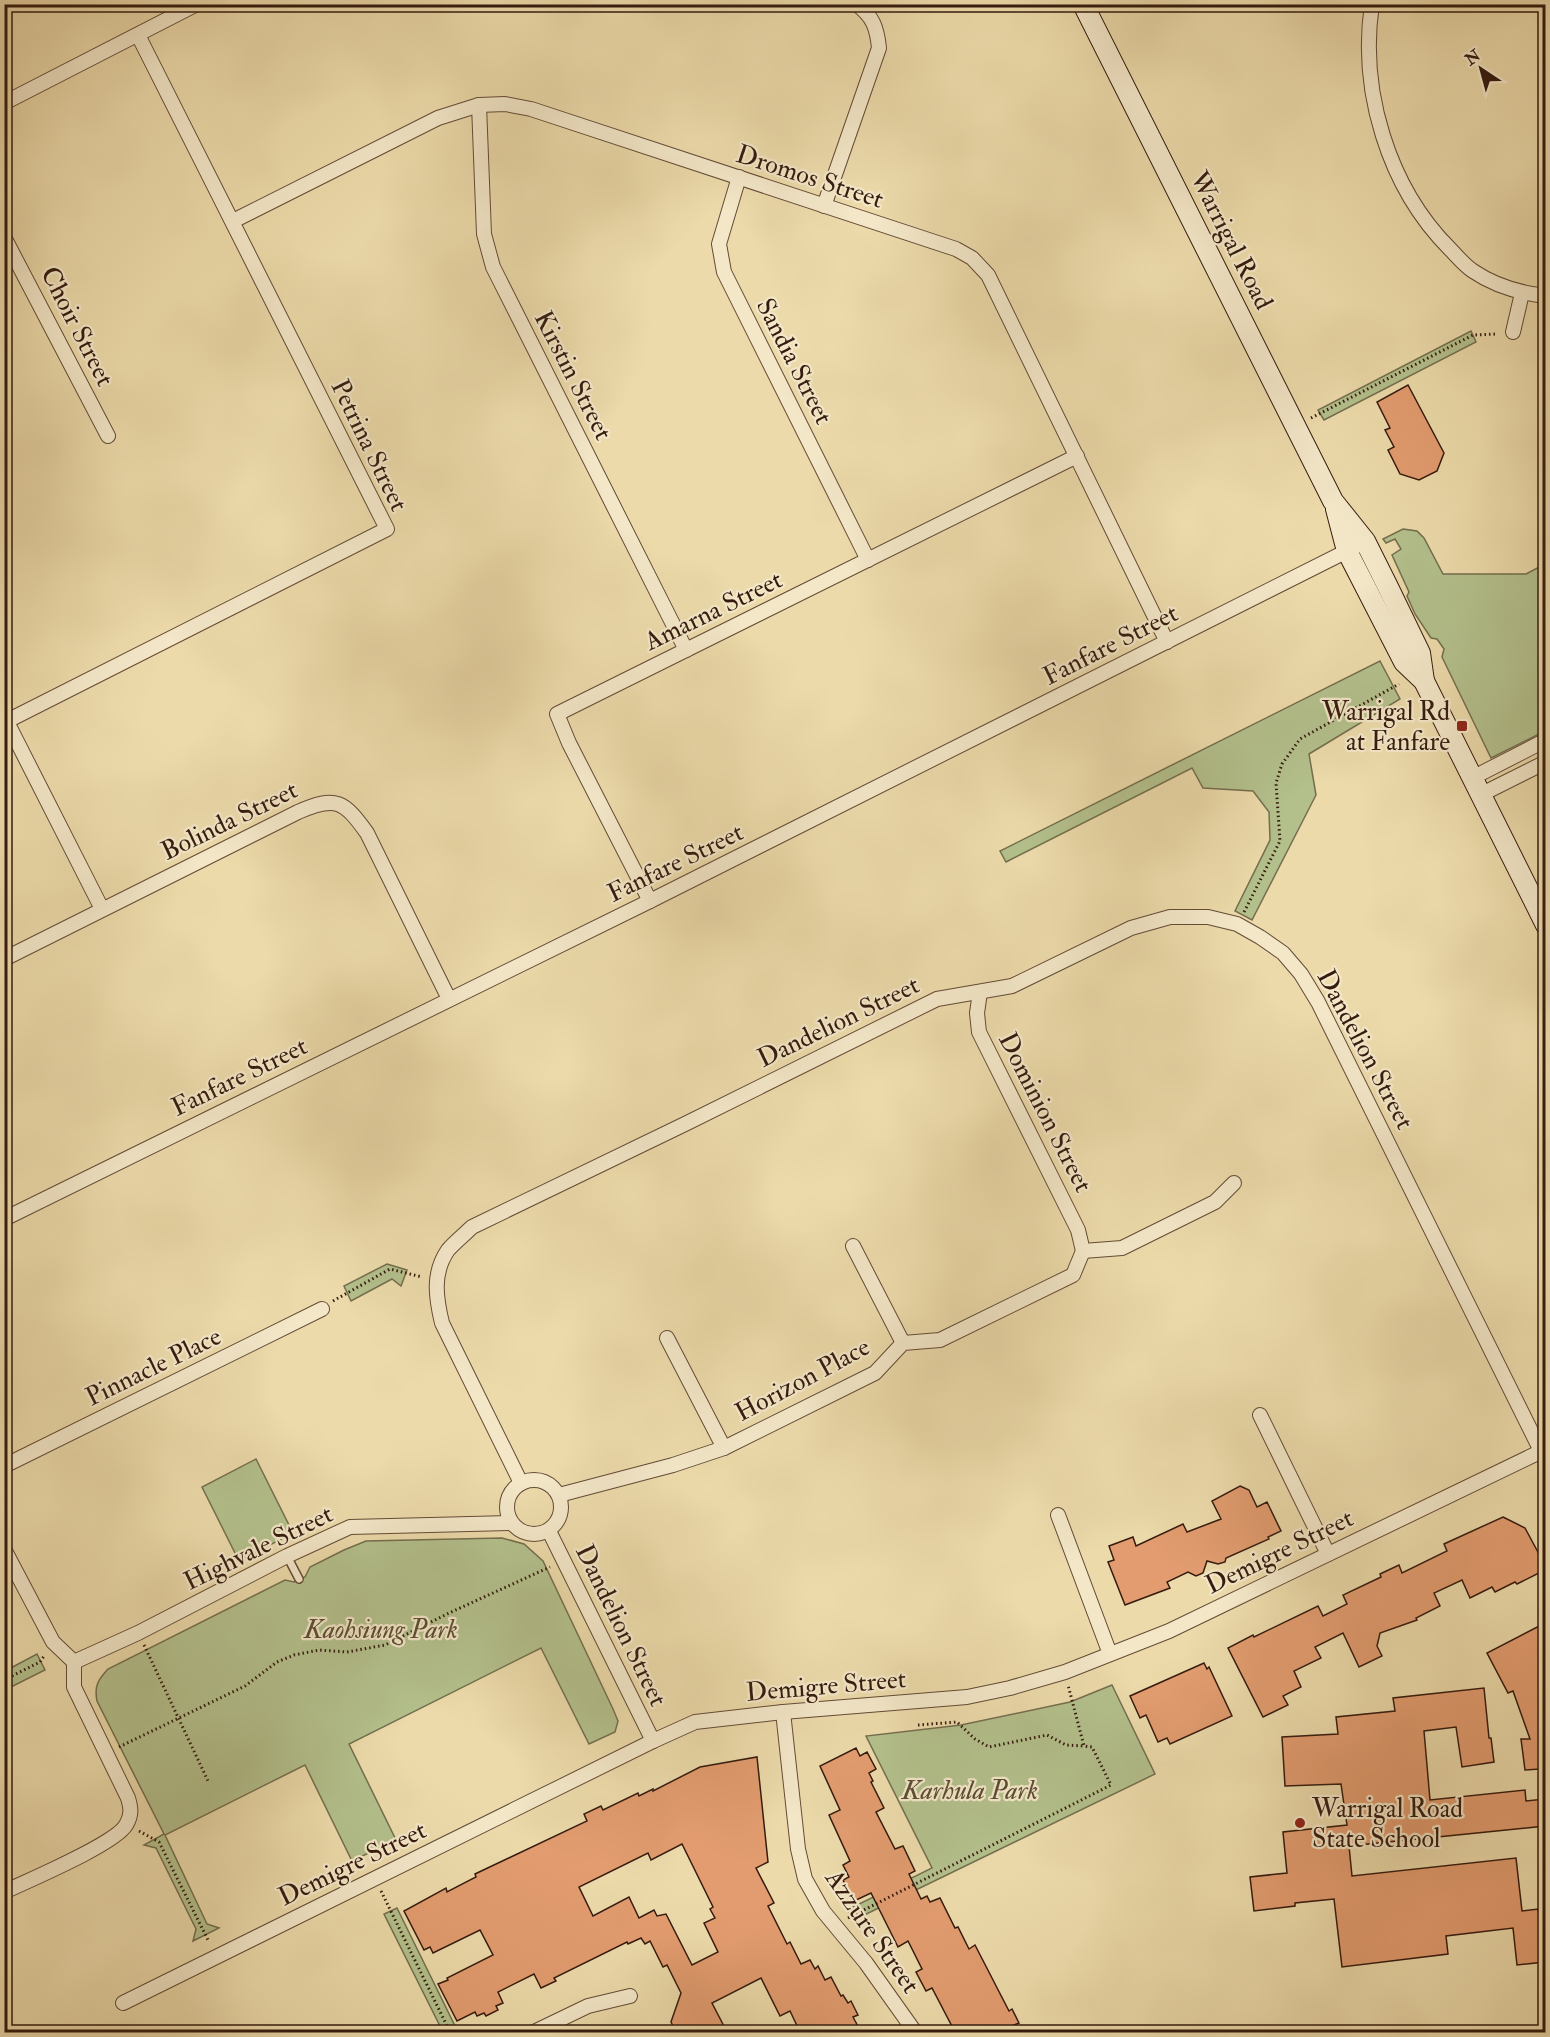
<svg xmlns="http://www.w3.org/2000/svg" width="1550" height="2037" viewBox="0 0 1550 2037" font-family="'IM FELL Double Pica',serif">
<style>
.green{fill:#b3c08c;stroke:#746e4e;stroke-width:1.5}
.building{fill:#e29c6f;stroke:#351b0f;stroke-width:1.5;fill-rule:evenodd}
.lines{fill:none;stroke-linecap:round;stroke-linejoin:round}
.service-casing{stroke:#634b36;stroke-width:10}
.minor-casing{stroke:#634b36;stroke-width:16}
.secondary-casing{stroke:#351b0f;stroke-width:22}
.path{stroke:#351b0f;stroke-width:3;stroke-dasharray:1.5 3;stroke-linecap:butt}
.service{stroke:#f3e7c8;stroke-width:7}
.minor{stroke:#f3e7c8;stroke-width:14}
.secondary{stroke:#f3e7c8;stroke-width:20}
.poi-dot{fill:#8f2418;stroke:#f3e7c8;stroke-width:2}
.labels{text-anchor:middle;stroke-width:4.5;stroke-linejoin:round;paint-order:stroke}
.street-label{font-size:26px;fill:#351b0f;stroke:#f3e7c8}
.poi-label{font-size:26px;fill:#351b0f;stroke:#f3e7c8;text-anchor:end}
.park-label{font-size:26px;font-style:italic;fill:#5b4d34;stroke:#f3e7c8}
</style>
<rect width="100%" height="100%" fill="#ecdaaa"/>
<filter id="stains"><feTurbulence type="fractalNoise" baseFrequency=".00333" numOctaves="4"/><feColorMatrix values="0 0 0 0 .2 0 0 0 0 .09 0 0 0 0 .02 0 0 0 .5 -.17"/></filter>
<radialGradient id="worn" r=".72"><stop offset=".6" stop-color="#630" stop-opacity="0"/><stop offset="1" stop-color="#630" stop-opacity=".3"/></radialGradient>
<g class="green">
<path d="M1471,331L1476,342L1324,420L1318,410Z"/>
<path d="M1403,529L1417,531L1424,538L1443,574H1526L1545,564V731L1491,758L1442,657L1444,649L1437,639L1431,638L1415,614L1407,596L1409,592L1392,555L1401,549L1395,539L1386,543L1383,539Z"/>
<path d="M1380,661L1400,699L1309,754L1316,795L1252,920L1235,911L1270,840L1269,812L1253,791L1203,788L1192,768L1006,862L1000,851Z"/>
<path d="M387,1264L407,1270L401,1286L392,1279L351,1301L344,1286Z"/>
<path d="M256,1459L293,1533L239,1561L202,1487Z"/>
<path d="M502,1538L524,1544L543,1561L613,1709L618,1721L615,1732L589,1744L541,1648L349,1744L396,1840L352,1861L305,1765L165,1835L207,1924L219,1928L193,1941L196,1929L156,1848L144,1845L164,1834L97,1701C94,1686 98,1680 108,1669L285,1580L294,1582L305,1577L310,1567L344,1550L366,1541Z"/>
<path d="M37,1654L45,1670L5,1690V1671Z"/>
<path d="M1112,1685L1155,1774L854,1920L847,1910L932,1868L866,1736L961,1725L1070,1702Z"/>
<path d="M397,1908L458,2032H443L384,1914Z"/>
</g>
<g class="building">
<path d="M1408,385L1444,453L1437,471L1419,480L1400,474L1388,450L1394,447L1385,430L1390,428L1377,402Z"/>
<path d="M1240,1486L1249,1490L1257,1507L1267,1502L1281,1531L1268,1537L1269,1539L1226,1558L1225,1562L1218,1564L1207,1561L1203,1573L1196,1576L1188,1572L1167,1582L1170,1588L1125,1605L1108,1562L1114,1560L1109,1546L1133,1537L1136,1546L1183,1524L1187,1532L1221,1519L1212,1501Z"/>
<path d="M1503,1517L1525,1528L1539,1554L1545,1550V1570L1517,1584L1515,1582L1495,1592L1492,1587L1470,1598L1462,1580L1434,1593L1440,1606L1416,1618L1417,1620L1380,1633L1377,1646L1382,1656L1359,1667L1343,1633L1315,1647L1321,1658L1294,1671L1301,1687L1283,1696L1288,1705L1263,1717L1228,1648L1253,1635L1254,1637L1318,1606L1323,1616L1347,1604L1343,1595L1381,1577L1380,1574L1399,1565L1402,1573L1447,1551L1444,1544Z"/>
<path d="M1545,1623V1777L1543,1778L1540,1769L1525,1770L1521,1739H1530L1513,1691L1508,1693L1487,1653Z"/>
<path d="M1204,1663L1207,1669L1209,1667L1232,1716L1170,1744L1167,1738L1158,1742L1146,1715L1140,1718L1130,1696Z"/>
<path d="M1484,1688L1489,1738H1491L1494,1762L1462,1767L1456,1727L1424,1731L1430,1800L1525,1790L1526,1801L1545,1799V1826L1349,1846L1352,1876L1516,1858L1522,1911L1538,1909L1545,1962L1517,1965L1513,1928L1446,1936L1448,1954L1342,1967L1334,1899L1295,1903V1906L1254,1911L1250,1877L1287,1873L1283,1832L1347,1825L1341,1784L1285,1786L1282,1737L1338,1734L1336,1717L1395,1711L1393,1698Z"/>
<path d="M856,1748L860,1756L867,1752L876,1769L869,1773L873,1781L871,1782L884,1808L876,1812L895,1849L903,1846L915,1871L909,1874L921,1899L927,1896L930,1902L940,1898L955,1928L958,1927L969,1949L975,1945L1009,2011L1012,2009L1019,2023L1012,2026L1015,2032H955L932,1988L926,1991L916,1972L922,1969L908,1941L898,1947L871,1893L854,1901L843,1880L849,1877L843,1865L850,1861L829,1815L840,1810L820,1766Z"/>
<path d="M757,1757L768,1862L756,1868L774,1903L768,1906L787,1944L790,1942L801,1964L810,1960L815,1969L818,1966L825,1980L831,1977L841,1996L843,1995L848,2003L851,2001L858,2015L853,2017L861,2032H800L790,2011L780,2016L761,1978L712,2003L727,2032H676L671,2022L681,1993L667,1965L663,1967L650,1941L645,1944L641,1938L628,1944L627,1942L554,1978L556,1981L541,1988L534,1974L498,1992L503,2003L496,2006L498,2010L486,2016L484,2013L477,2016L475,2012L457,2021L438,1984L448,1980L447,1978L493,1955L480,1930L433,1953L430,1947L424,1950L404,1911L446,1888L447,1892L476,1877L475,1874L587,1821L584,1814L601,1806L603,1810L638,1793L639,1796L653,1789V1791L700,1767ZM682,1844L713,1907L710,1909L715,1918L704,1923L718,1952L692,1965L666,1914L657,1916L654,1910L639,1918L629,1897L593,1916L579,1887L648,1853L651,1860Z"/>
</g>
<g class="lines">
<g class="service-casing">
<path id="service" d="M287,1556L299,1579"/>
</g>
<g class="minor-casing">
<g id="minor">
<path d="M1372,4C1359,90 1388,187 1450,249C1457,256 1464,265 1473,271C1495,286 1519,293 1546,296"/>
<path d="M4,103L197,4"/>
<path d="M479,105L484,234L493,267L686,650"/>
<path d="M739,177L719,244L724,272L868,560"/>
<path d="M824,206L879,48C877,28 873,16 856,4"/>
<path d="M233,221L438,118L479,105L505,104L531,109L956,249L972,258L988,275L1167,642"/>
<path d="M4,237L108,436"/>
<path d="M1513,332L1522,293"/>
<path d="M4,716L102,909"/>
<path d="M7,721L387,529L138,35"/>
<path d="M1472,778L1546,740"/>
<path d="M1480,795L1546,762"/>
<path d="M650,901L569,743L557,714L1077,456"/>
<path d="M4,959L298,812C336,795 344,801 367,833L449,999"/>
<path d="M980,992L977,1013L979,1032L1078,1230L1083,1251"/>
<path d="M4,1219L650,901L1355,547"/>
<path d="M853,1246L903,1343"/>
<path d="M1083,1251L1122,1248L1215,1202L1234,1183"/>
<path d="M667,1338L724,1448"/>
<path d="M1260,1415L1328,1554"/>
<path d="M4,1466L322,1309"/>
<circle cx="534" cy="1507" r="27"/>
<path d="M521,1483L442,1323C436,1298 432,1273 448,1250C455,1242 465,1234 472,1227L685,1124L937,999L1012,986L1131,928L1170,917H1208L1237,924L1260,937L1283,953L1301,974L1318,1002L1541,1451"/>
<path d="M559,1495L673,1465L724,1448L875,1373L903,1343L940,1340L1073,1275L1083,1251"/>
<path d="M1058,1515L1110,1654"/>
<path d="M549,1531L653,1741"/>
<path d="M4,1549L53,1642L74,1662V1687L128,1798C131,1808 132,1815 126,1825C115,1844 29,1880 4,1892"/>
<path d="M74,1662L138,1633L287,1556L350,1527L511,1523"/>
<path d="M783,1712L798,1849L805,1879L823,1911L866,1963L915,2032"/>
<path d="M123,2003L653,1741L695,1722L783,1712L967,1697L1010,1688L1065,1672L1169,1631L1546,1449"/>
<path d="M534,2032L588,2006L630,1996"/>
</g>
</g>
<g class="secondary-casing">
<g id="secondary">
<path d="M1083,4L1333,501L1365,541L1387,585L1420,653L1424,681"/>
<path d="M1336,509L1347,551L1404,662L1424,681L1546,925"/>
</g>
</g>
<g class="path">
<path d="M1311,418L1473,335L1498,334"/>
<path d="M1244,912L1280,841L1276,783L1282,764L1300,739L1399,684"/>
<path d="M333,1301L390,1269L422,1277"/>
<path d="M144,1645L208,1781"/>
<path d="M4,1680L40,1662L44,1656"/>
<path d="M918,1725L957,1722L975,1739L989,1747L1047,1735L1066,1745L1084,1746"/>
<path d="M119,1747L245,1686L277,1662L294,1655L319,1650L347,1652L385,1645L449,1613L550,1567"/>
<path d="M139,1831L159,1842L209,1942"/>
<path d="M381,1891L450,2032"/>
<path d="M848,1918L1111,1785L1092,1747L1084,1746L1068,1685"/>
</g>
<use href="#service" class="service"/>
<use href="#minor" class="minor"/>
<use href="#secondary" class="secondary"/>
</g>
<g class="poi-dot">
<rect x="1456" y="720" width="12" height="12" rx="3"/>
<circle cx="1300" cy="1823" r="6"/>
</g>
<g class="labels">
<g class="street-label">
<text transform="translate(810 176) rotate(18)" y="9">Dromos Street</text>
<text transform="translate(1232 240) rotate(63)" y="9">Warrigal Road</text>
<text transform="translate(78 326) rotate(63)" y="9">Choir Street</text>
<text transform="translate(795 361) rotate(63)" y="9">Sandia Street</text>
<text transform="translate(574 375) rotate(63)" y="9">Kirstin Street</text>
<text transform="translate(370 445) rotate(64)" y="9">Petrina Street</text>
<text transform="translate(713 610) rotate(-26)" y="9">Amarna Street</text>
<text transform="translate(1110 644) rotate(-27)" y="9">Fanfare Street</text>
<text transform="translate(229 820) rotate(-26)" y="9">Bolinda Street</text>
<text transform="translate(675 862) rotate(-26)" y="9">Fanfare Street</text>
<text transform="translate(838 1021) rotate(-26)" y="9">Dandelion Street</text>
<text transform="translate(1366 1049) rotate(62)" y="9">Dandelion Street</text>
<text transform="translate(239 1076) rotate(-26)" y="9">Fanfare Street</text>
<text transform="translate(1046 1112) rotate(63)" y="9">Dominion Street</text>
<text transform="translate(153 1366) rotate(-26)" y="9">Pinnacle Place</text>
<text transform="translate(802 1379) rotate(-28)" y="9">Horizon Place</text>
<text transform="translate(258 1547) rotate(-26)" y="9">Highvale Street</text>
<text transform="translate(1279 1551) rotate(-26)" y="9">Demigre Street</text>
<text transform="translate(622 1625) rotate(64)" y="9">Dandelion Street</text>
<text transform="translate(826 1685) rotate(-5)" y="9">Demigre Street</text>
<text transform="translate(352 1863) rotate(-26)" y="9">Demigre Street</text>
<text transform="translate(873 1931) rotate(55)" y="9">Azzure Street</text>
</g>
<g class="poi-label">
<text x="1450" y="720">Warrigal Rd<tspan x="1450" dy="30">at Fanfare</tspan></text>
<text x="1312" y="1817" text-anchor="start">Warrigal Road<tspan x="1312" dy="30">State School</tspan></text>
</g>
<g class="park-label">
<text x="381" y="1638">Kaohsiung Park</text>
<text x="970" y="1799">Karhula Park</text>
</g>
</g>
<rect width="1550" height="2037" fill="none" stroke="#ecdaaa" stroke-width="24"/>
<rect x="6" y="6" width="1538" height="2025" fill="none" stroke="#351b0f" stroke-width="3"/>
<rect x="12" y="12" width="1526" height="2013" fill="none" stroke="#351b0f" stroke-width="1.5"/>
<g transform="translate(1481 69) rotate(324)" stroke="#f3e7c8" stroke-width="4.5" paint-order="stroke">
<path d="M0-4.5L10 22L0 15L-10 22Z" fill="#351b0f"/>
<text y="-9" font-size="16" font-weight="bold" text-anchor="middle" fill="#351b0f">N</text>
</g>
<rect width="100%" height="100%" filter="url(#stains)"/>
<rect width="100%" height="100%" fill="url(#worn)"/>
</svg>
